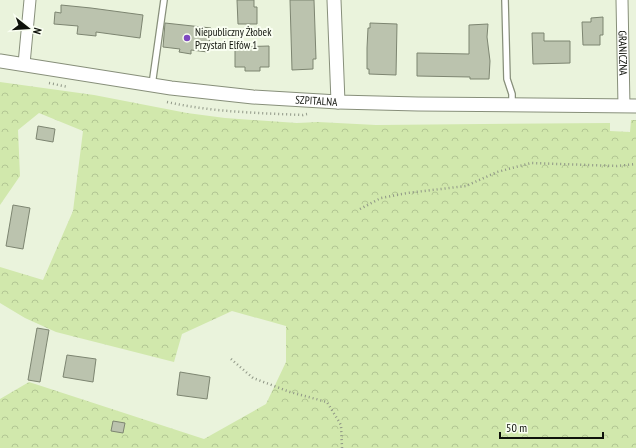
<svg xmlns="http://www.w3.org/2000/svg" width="636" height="448" viewBox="0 0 636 448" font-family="'PT Sans Narrow',sans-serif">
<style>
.forest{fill:url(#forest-crowns)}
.building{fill:#bbc3ae;stroke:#7d8571}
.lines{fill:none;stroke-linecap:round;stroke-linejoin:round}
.service-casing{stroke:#878f7a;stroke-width:8}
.minor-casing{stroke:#878f7a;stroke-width:13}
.tertiary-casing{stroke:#878f7a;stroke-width:15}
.path{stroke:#8f9686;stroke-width:2.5;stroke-dasharray:1 3;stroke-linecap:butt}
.service{stroke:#fff;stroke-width:5.5}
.minor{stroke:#fff;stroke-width:11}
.tertiary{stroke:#fff;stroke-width:13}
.poi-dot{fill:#7e49c0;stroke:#f9fef1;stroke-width:1.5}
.labels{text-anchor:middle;stroke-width:4;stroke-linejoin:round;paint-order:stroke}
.poi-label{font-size:11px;fill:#0f120b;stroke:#f9fef1;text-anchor:start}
.street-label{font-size:11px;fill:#0f120b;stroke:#f9fef1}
</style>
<defs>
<pattern id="forest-crowns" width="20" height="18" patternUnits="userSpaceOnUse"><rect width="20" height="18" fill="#d1e8ac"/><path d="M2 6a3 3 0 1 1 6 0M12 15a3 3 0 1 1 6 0" fill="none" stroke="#b2c693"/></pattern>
</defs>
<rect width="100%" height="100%" fill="#eaf3dc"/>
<path class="forest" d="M0,82L94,95L187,113L225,118L297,123L318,122L376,125L610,123V131L630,132L631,120H636V448H0V399L29,382L204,439L266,404L286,362V326L232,311L182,334L174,362L56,332L25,318L0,303V267L43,280L73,211L83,131L39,113L18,130L20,176L0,205Z"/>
<g class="building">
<path d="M237,0H254V7H257V24H238Z"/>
<path d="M290,0H314L316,59H313V69L292,70Z"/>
<path d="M61,5L91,8L143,15L140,38L96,32V36L77,34L78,26L54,24L55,12L61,13Z"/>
<path d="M603,17V35H600V45H583L582,22H591V18Z"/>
<path d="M165,23L211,28L208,52L191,50V54L179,52L180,49L163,47Z"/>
<path d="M370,23L397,24L396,75L369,74V69H367V48L368,28H370Z"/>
<path d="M488,24L487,37L490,61L489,79H470V77L417,76V53L469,54V25Z"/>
<path d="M532,33H544V41H570V63L533,64Z"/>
<path d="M269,46V67H260V71H245V67H235V47Z"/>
<path d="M38,126L55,129L53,142L36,139Z"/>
<path d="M13,205L30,208L23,249L6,246Z"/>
<path d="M37,328L49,330L40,382L28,380Z"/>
<path d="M67,355L96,359L93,382L63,377Z"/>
<path d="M180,372L210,377L207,399L177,395Z"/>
<path d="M113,421L125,423L123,433L111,431Z"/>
</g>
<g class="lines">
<g class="service-casing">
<g id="service">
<path d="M505,0L507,79L512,94V104"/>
<path d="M152,85L164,0"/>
</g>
</g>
<g class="minor-casing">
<g id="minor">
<path id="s1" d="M622,0L624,106"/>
<path d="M24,64L30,0"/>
</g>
</g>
<g class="tertiary-casing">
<g id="tertiary">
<path d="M334,0L338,102"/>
<path id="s2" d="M0,61L171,88L253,97L338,102L418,104L636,106"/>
</g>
</g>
<g class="path">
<path d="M49,83L68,87"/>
<path d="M167,102C212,112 257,113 303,115L307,114"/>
<path d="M360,209L381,198L407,193L466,186L497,172L531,163L617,166L636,164"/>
<path d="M231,359L253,378L290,392L327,402L341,425L342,448"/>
</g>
<use href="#service" class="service"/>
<use href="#minor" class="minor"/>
<use href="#tertiary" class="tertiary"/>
</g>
<circle class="poi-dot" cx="187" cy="38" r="4"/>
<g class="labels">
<g class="poi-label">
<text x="195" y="36">Niepubliczny Żłobek<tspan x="195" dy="13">Przystań Elfów 1</tspan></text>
</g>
<g class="street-label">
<text dy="4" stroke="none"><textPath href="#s1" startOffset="53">GRANICZNA</textPath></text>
<text dy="4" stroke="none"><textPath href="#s2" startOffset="319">SZPITALNA</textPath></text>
</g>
</g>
<g transform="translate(28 28) rotate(107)" stroke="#f9fef1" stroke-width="3" paint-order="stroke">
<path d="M0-3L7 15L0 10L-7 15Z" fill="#0f120b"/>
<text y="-6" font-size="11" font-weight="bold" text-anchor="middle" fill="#0f120b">N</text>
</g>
<path d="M500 432v6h103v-6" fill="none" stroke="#0f120b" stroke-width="2"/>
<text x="506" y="432" font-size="12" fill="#0f120b" stroke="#f9fef1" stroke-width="3" paint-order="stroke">50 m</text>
</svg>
